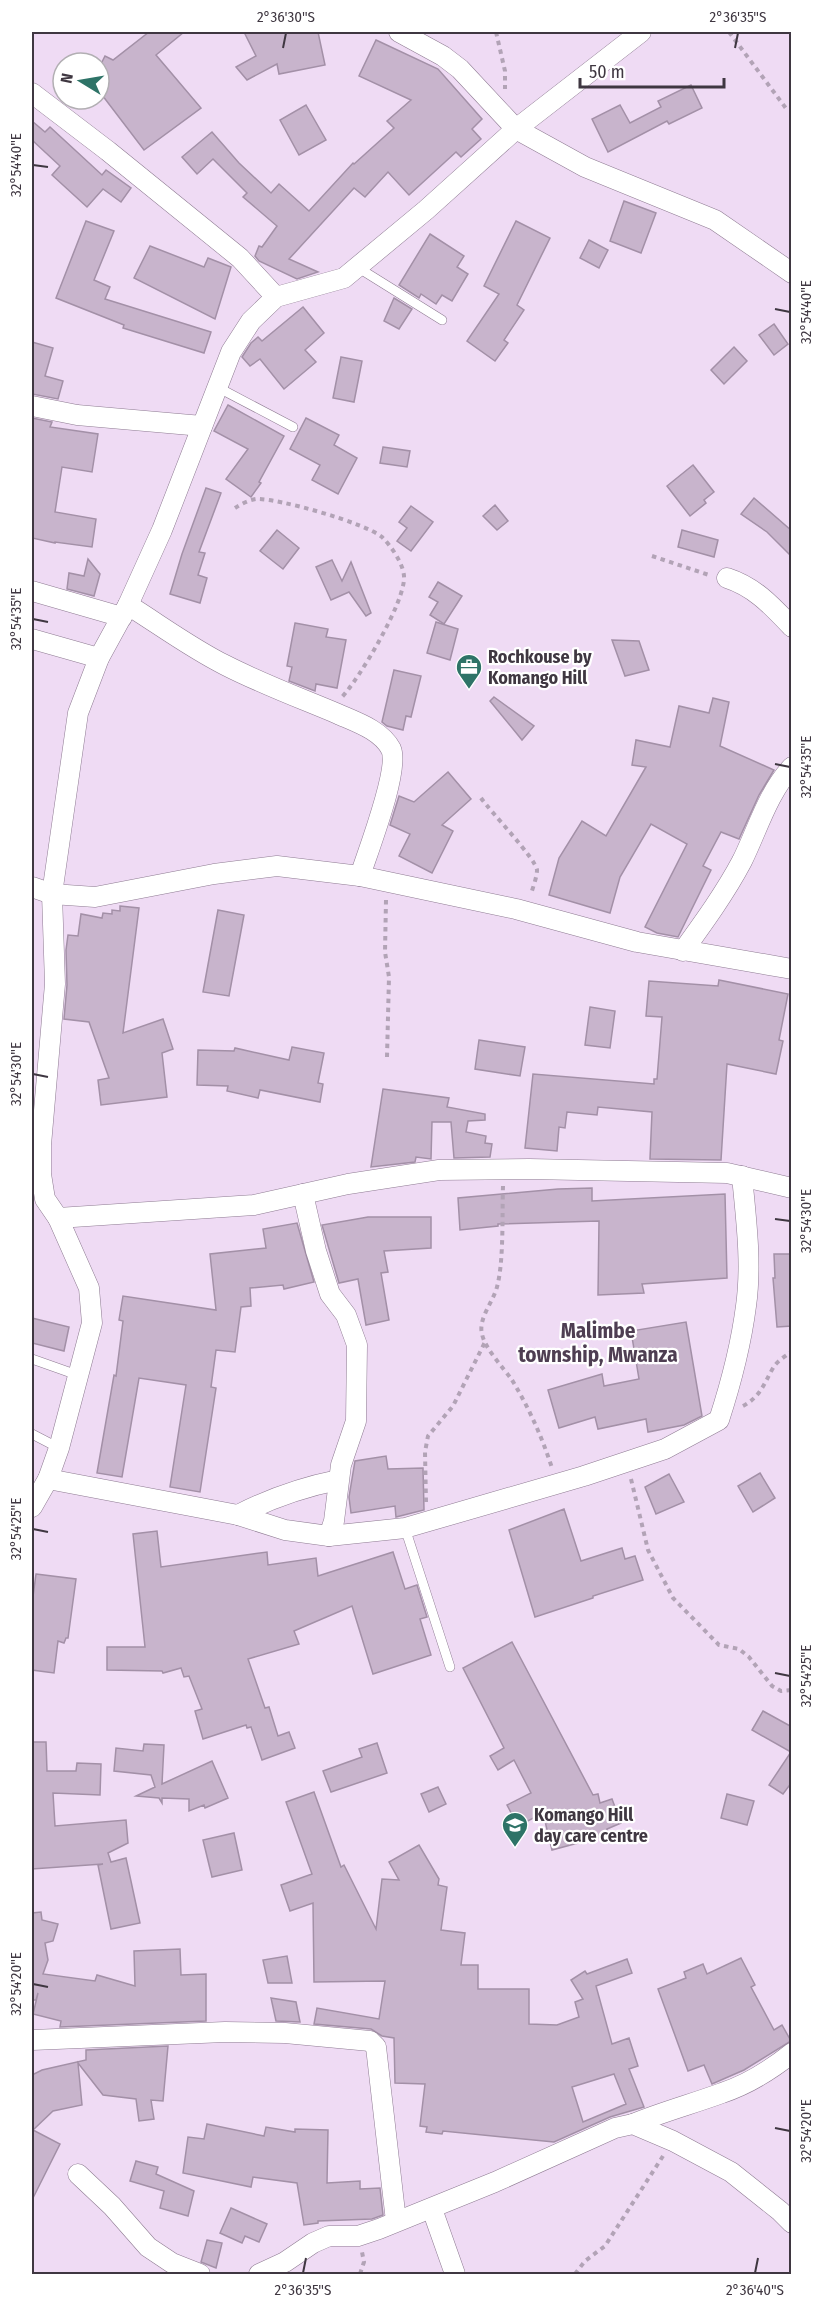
<svg xmlns="http://www.w3.org/2000/svg" width="823" height="2306" viewBox="0 0 823 2306" font-family="'Fira Sans Condensed',sans-serif">
<style>
.building{fill:#c8b4cc;stroke:#a390a7;stroke-width:1.5;fill-rule:evenodd}
.lines{fill:none;stroke-linecap:round;stroke-linejoin:round}
.lane-casing{stroke:#8e7b92;stroke-width:10}
.street-casing{stroke:#8e7b92;stroke-width:21}
.path{stroke:#b2a3b6;stroke-width:4;stroke-dasharray:4.5 4.5;stroke-linecap:butt}
.lane{stroke:#fff;stroke-width:9}
.street{stroke:#fff;stroke-width:20}
.ticks{fill:none;stroke:#3f3741;stroke-width:2}
.labels{text-anchor:middle;stroke-width:4.5;stroke-linejoin:round;paint-order:stroke}
.poi-label{font-size:18px;font-weight:bold;fill:#3f3741;stroke:#fff;text-anchor:start}
.quarter-label{font-size:21px;font-weight:bold;fill:#4e3e52;stroke:#fff}
.neatline{fill:none;stroke:#3f3741;stroke-width:2}
.ticks-label{font-size:15px;text-anchor:middle;fill:#3f3741}
</style>
<rect width="100%" height="100%" fill="#efdbf4"/>
<g class="building">
<path d="M149,32H184L156,55L201,108L144,150L99,91V68L105,56L113,60Z"/>
<path d="M244,32H318L325,65L279,74L277,64L247,80L236,67L256,56Z"/>
<path d="M376,40L438,69L482,119L472,129L481,139L461,157L456,152L409,195L388,172L365,197L354,188L289,259L318,272L297,279L259,261L255,256L259,246L262,247L277,226L243,197L247,193L213,159L197,174L182,157L212,132L239,163L271,193L279,184L309,211L353,163L354,164L394,128L387,121L411,100L359,76Z"/>
<path d="M691,85L702,108L669,124L667,121L608,152L592,119L620,105L630,123L661,107L658,101Z"/>
<path d="M306,105L326,140L299,155L280,120Z"/>
<path d="M32,121L45,132L50,127L102,175L106,170L131,188L121,202L103,189L87,207L52,175L60,166L32,140Z"/>
<path d="M624,201L656,213L641,253L610,241Z"/>
<path d="M86,221L114,231L94,280L110,287L105,299L211,332L204,353L123,328L124,325L56,298Z"/>
<path d="M516,221L550,238L517,305L524,310L504,340L508,343L495,361L467,341L499,294L484,286Z"/>
<path d="M430,234L464,256L457,267L468,274L452,301L442,295L436,304L421,294L419,298L399,285Z"/>
<path d="M589,240L608,250L599,268L580,258Z"/>
<path d="M150,246L204,267L208,258L231,267L215,319L134,278Z"/>
<path d="M394,298L412,309L399,329L384,321Z"/>
<path d="M303,307L324,333L305,350L316,362L284,389L260,359L250,366L242,357L251,343L258,337L262,341Z"/>
<path d="M774,324L788,344L774,355L759,335Z"/>
<path d="M32,342L53,348L45,376L63,381L58,399L32,394Z"/>
<path d="M734,347L747,361L724,384L711,370Z"/>
<path d="M341,357L362,361L354,402L333,398Z"/>
<path d="M228,405L284,436L259,482L261,483L251,497L226,479L248,449L214,431Z"/>
<path d="M32,418L52,422L50,427L98,434L92,472L62,467L55,512L96,519L92,547L55,542V543L32,538Z"/>
<path d="M306,418L339,435L334,445L357,458L338,494L312,480L320,465L290,449Z"/>
<path d="M383,447L410,451L407,467L380,463Z"/>
<path d="M693,465L714,492L704,500L706,503L690,516L667,486Z"/>
<path d="M206,488L221,493L199,552L205,553L198,575L207,578L200,603L170,594L182,554Z"/>
<path d="M754,498L792,531V557L767,532L741,514Z"/>
<path d="M495,505L508,521L497,530L483,516Z"/>
<path d="M411,506L433,522L411,551L397,541L407,528L399,522Z"/>
<path d="M277,530L299,548L283,569L260,551Z"/>
<path d="M682,530L718,540L714,557L678,547Z"/>
<path d="M88,559L100,574L94,596L67,589L69,573L84,576Z"/>
<path d="M332,560L342,581L351,562L371,613L366,616L349,592L331,600L316,567Z"/>
<path d="M438,582L462,596L444,624L430,615L438,602L429,597Z"/>
<path d="M436,622L458,629L450,660L427,653Z"/>
<path d="M295,623L328,629L326,637L346,640L337,688L316,684L315,691L289,681L292,667L287,666Z"/>
<path d="M612,640L639,641L649,670L625,676Z"/>
<path d="M394,670L421,676L411,717L406,716L403,730L387,726L382,722Z"/>
<path d="M494,697L534,726L522,740L490,701Z"/>
<path d="M713,698L729,702L720,746L774,770L759,795L739,839L721,832L703,866L711,870L678,937L657,933L645,927L687,844L651,824L620,877L610,913L549,895L559,858L582,821L606,836L646,767L632,765L636,740L670,747L679,706L709,713Z"/>
<path d="M448,772L471,799L442,825L453,831L432,873L399,856L410,834L390,825L399,796L414,802Z"/>
<path d="M120,906L139,908L123,1033L163,1019L173,1049L162,1053L167,1097L101,1105L98,1080L109,1078L89,1022L64,1019L67,985L66,950L68,935L78,936L81,914L102,918L103,913L112,914V910L120,911Z"/>
<path d="M218,910L244,915L229,996L203,992Z"/>
<path d="M719,980L788,994L779,1040L783,1041L776,1074L727,1064L721,1160L650,1159L652,1112L598,1107L597,1115L567,1112L565,1128L559,1127L557,1151L525,1148L533,1074L654,1084V1079H657L662,1017L646,1016L649,981L718,986Z"/>
<path d="M590,1007L615,1011L610,1048L585,1045Z"/>
<path d="M479,1040L525,1047L520,1076L475,1069Z"/>
<path d="M292,1047L324,1053L318,1083L323,1084L320,1102L260,1090L258,1098L227,1091L228,1086L197,1085L198,1050L234,1051L235,1048L289,1060Z"/>
<path d="M383,1089L449,1098L447,1107L485,1114V1120L468,1121L466,1132L486,1136L485,1143L492,1144L490,1157L454,1158L451,1122H432L431,1159L416,1157L415,1162L371,1167Z"/>
<path d="M592,1188V1201L725,1194L727,1278L642,1284L644,1293L598,1295L599,1221L498,1224V1226L460,1230L458,1198L558,1189Z"/>
<path d="M368,1217H431V1248L384,1251L388,1272L381,1273L389,1320L366,1325L358,1279L339,1283L322,1225Z"/>
<path d="M297,1223L314,1282L284,1289L283,1285L250,1288L251,1306L241,1307L235,1352L216,1350L211,1387L216,1388L200,1492L170,1487L186,1385L139,1378L122,1477L97,1473L114,1375L116,1376L123,1321L119,1320L123,1296L216,1310L210,1254L266,1248L263,1229Z"/>
<path d="M774,1254H792V1326L777,1327L773,1278H775Z"/>
<path d="M32,1318L69,1327L64,1351L32,1343Z"/>
<path d="M686,1322L702,1416L684,1425L648,1432L646,1419L598,1429L595,1417L559,1428L548,1390L602,1374L604,1386L639,1379L631,1331Z"/>
<path d="M386,1456L388,1469L423,1468L424,1510L396,1517L395,1506L351,1513L349,1497L355,1461Z"/>
<path d="M760,1473L775,1498L753,1512L738,1486Z"/>
<path d="M669,1474L684,1502L656,1514L645,1487Z"/>
<path d="M564,1509L581,1561L622,1548L625,1559L635,1556L643,1580L593,1596V1598L535,1617L509,1530Z"/>
<path d="M157,1531L161,1567L267,1552L268,1565L316,1558L318,1576L393,1552L405,1589L417,1585L427,1617L420,1619L431,1655L373,1674L352,1606L294,1631L299,1644L248,1659L265,1708L269,1707L278,1736L289,1732L295,1748L262,1760L251,1727L247,1728L246,1725L203,1739L195,1711L202,1709L189,1676L184,1677L181,1668L163,1673L162,1671L107,1670V1647H145L133,1534Z"/>
<path d="M36,1574L76,1579L68,1638H66L64,1643L58,1641L54,1673L32,1670V1604Z"/>
<path d="M512,1642L593,1795L598,1794L600,1803L612,1799L621,1823L607,1829L608,1835L552,1850L543,1813L518,1826L507,1805L531,1793L514,1760L498,1770L490,1756L504,1748L463,1668Z"/>
<path d="M763,1711L792,1727V1782L783,1794L769,1785L791,1752L752,1730Z"/>
<path d="M32,1742H46L47,1771H76L77,1763L101,1764L100,1795L53,1793L55,1826L126,1820L128,1843L108,1853L111,1862L126,1858L140,1923L111,1929L98,1865L103,1864L32,1869Z"/>
<path d="M377,1743L387,1773L331,1792L323,1771L362,1757L359,1749Z"/>
<path d="M144,1744L164,1745L162,1784L212,1761L228,1798L205,1808L204,1805L189,1811V1799L162,1798V1803L159,1798L136,1796L155,1787L151,1775L114,1771L116,1748L143,1751Z"/>
<path d="M438,1787L446,1804L429,1812L421,1794Z"/>
<path d="M314,1792L341,1867L344,1865L376,1929L382,1879L399,1880L389,1862L419,1845L439,1879L438,1885L447,1887L441,1930L465,1933L461,1965H478V1989H529V2024L557,2025L579,2017L575,2002L583,1999L571,1980L585,1971L587,1974L627,1959L632,1973L596,1986L612,2044L629,2038L638,2066L629,2069L644,2107L610,2117L554,2142L443,2131L442,2134L426,2132L427,2127L420,2126L425,2084L395,2083L394,2038L382,2036L371,2029L314,2024L317,2008L379,2019L385,1981L314,1982L313,1903L290,1911L281,1885L312,1874L286,1802ZM614,2074L626,2104L583,2122L572,2087Z"/>
<path d="M727,1794L754,1801L747,1825L721,1818Z"/>
<path d="M234,1833L242,1870L212,1877L203,1840Z"/>
<path d="M41,1912L42,1920L58,1924L53,1941L45,1943L48,1960L43,1974L95,1981L97,1975L135,1986L134,1951L180,1949L181,1975L206,1974V2021L60,2027L61,2021L33,2014L38,1993L36,2000H32V1913Z"/>
<path d="M287,1956L292,1983H268L263,1960Z"/>
<path d="M741,1958L755,1985L751,1987L774,2030L782,2025L791,2041L744,2070L712,2084L704,2065L688,2071L658,1989L686,1978L684,1972L703,1964L707,1974Z"/>
<path d="M271,1998L296,2002L300,2022L276,2021Z"/>
<path d="M168,2046L163,2101L151,2100L154,2119L139,2121L136,2099L103,2095L78,2063L82,2105L53,2111L33,2130L60,2144L32,2200V2075L42,2070L86,2060V2050Z"/>
<path d="M207,2124L264,2136L266,2127L295,2132V2129L328,2130L327,2183L360,2181V2189L380,2188L383,2215L372,2219L318,2221V2223L304,2225L297,2183L253,2177L251,2187L183,2173L188,2137L204,2139Z"/>
<path d="M136,2161L158,2167L156,2174L194,2191L188,2216L160,2208L164,2191L130,2181Z"/>
<path d="M231,2208L267,2224L259,2242L245,2236L242,2243L220,2233Z"/>
<path d="M207,2240L222,2243L216,2268L201,2262Z"/>
</g>
<g class="lines">
<g class="lane-casing">
<g id="lane">
<path d="M357,267L442,320"/>
<path d="M217,387L293,427"/>
<path d="M32,1359L80,1376"/>
<path d="M32,1434L59,1448"/>
<path d="M405,1528L450,1667"/>
</g>
</g>
<g class="street-casing">
<g id="street">
<path d="M399,32L443,56L460,69L516,129L585,167L715,220L792,273"/>
<path d="M32,93L108,151L240,258L276,297"/>
<path d="M32,406L77,415L202,426"/>
<path d="M727,578C755,587 772,606 792,627"/>
<path d="M32,591L122,617"/>
<path d="M128,605C160,625 191,648 225,665C262,684 300,698 338,714C356,722 381,730 391,749C400,769 368,851 360,876"/>
<path d="M32,639L99,658"/>
<path d="M32,887L52,894L95,897L214,874L277,866L360,876L516,909L637,942L792,969"/>
<path d="M683,951C704,922 725,893 742,861C757,831 768,792 792,767"/>
<path d="M303,1194L316,1251L330,1294L346,1315L357,1345L356,1421L341,1465L334,1521L329,1536"/>
<path d="M58,1218L254,1205L348,1184L439,1170L529,1169L727,1173L792,1188"/>
<path d="M48,1479L238,1515L285,1530L329,1536L405,1528L584,1476L665,1449L719,1420C731,1383 741,1345 746,1306C752,1263 746,1219 742,1176"/>
<path d="M32,1507L48,1479L59,1448L92,1323L89,1288L58,1218L45,1199L41,1174V1145L55,984L52,894L78,713L99,658L128,605L162,530L231,352L251,321L276,297L344,278L426,210L516,129L641,32"/>
<path d="M238,1515C271,1498 303,1487 338,1480"/>
<path d="M32,2040L225,2032L285,2033L370,2041L376,2047L396,2221"/>
<path d="M633,2124C662,2112 692,2104 722,2093C746,2085 772,2069 792,2053"/>
<path d="M78,2174L112,2206L148,2247L172,2263L200,2274"/>
<path d="M432,2209L455,2274"/>
<path d="M259,2274L285,2262L313,2243L329,2236H358L379,2229L495,2182L615,2128L633,2124L673,2141L731,2172L780,2211L792,2223"/>
</g>
</g>
<g class="path">
<path d="M496,32L505,71V89"/>
<path d="M729,32L788,111"/>
<path d="M235,508C241,504 249,500 256,499C278,498 365,523 382,537C391,546 403,563 404,576C406,601 359,679 342,697"/>
<path d="M652,556L709,575"/>
<path d="M481,798C490,811 536,859 537,870C537,877 533,887 531,894"/>
<path d="M386,900L385,952L389,977L387,1057"/>
<path d="M503,1186C502,1214 504,1261 497,1287C493,1302 478,1319 482,1334C485,1349 503,1367 512,1380C529,1408 542,1437 552,1468"/>
<path d="M743,1406C760,1397 764,1384 773,1368C777,1361 786,1356 792,1351"/>
<path d="M631,1479L648,1550L673,1598L719,1645L739,1649L749,1657L772,1686L781,1691L792,1690"/>
<path d="M426,1502L425,1452L428,1436L453,1406L485,1342"/>
<path d="M360,2274L364,2262L362,2252"/>
<path d="M575,2274L585,2261L605,2246L663,2156"/>
</g>
<use href="#lane" class="lane"/>
<use href="#street" class="street"/>
</g>
<path class="ticks" d="M283,48L286,33M735,48L738,33M33,165L48,167M775,309L790,312M33,619L48,622M775,764L790,767M33,1074L48,1077M775,1219L790,1221M33,1529L48,1532M775,1673L790,1676M33,1984L48,1987M775,2128L790,2131M303,2273L306,2258M755,2273L758,2258"/>
<defs>
<g id="office-pin" transform="scale(1.35)"><path d="M0 17L-7.5 6A9.5 9.5 0 1 1 7.5 6Z" fill="#2e7367" stroke="#fff"/><path d="M-6-3h4V-5.5h4V-3h4V5H-6ZM-1-4.5V-3h2v-1.5ZM-6 0V1H6V0Z" fill="#fff"/></g>
<g id="school-pin" transform="scale(1.35)"><path d="M0 17L-7.5 6A9.5 9.5 0 1 1 7.5 6Z" fill="#2e7367" stroke="#fff"/><path d="M0-5L7-2L0 1L-7-2ZM-4 1L0 2.5L4 1V4Q0 6-4 4Z" fill="#fff"/></g>
</defs>
<g fill-rule="evenodd">
<use href="#office-pin" x="469" y="667"/>
<use href="#school-pin" x="515" y="1825"/>
</g>
<g class="labels">
<g class="poi-label">
<text x="488" y="663">Rochkouse by<tspan x="488" dy="21">Komango Hill</tspan></text>
<text x="534" y="1821">Komango Hill<tspan x="534" dy="21">day care centre</tspan></text>
</g>
<g class="quarter-label">
<text x="598" y="1338">Malimbe<tspan x="598" dy="24">township, Mwanza</tspan></text>
</g>
</g>
<rect width="823" height="2306" fill="none" stroke="#ffffff" stroke-width="66"/>
<g transform="translate(81 81) rotate(281)"><circle r="28" fill="#ffffff" stroke="#b2afb3" stroke-width="1.5"/>
<path d="M0-4.5L10 22L0 15L-10 22Z" fill="#2e7367"/>
<text y="-9" font-size="16" font-weight="bold" text-anchor="middle" fill="#3f3741">N</text>
</g>
<path d="M580 78v9h144v-9" fill="none" stroke="#3f3741" stroke-width="3"/>
<text x="589" y="78" font-size="18" fill="#3f3741" stroke="#ffffff" stroke-width="4.5" paint-order="stroke">50 m</text>
<rect x="33" y="33" width="757" height="2240" class="neatline"/>
<g class="ticks-label">
<text x="286" y="22">2°36'30"S</text>
<text x="738" y="22">2°36'35"S</text>
<text transform="translate(16 165) rotate(-90)" y="5">32°54'40"E</text>
<text transform="translate(806 312) rotate(-90)" y="5">32°54'40"E</text>
<text transform="translate(16 619) rotate(-90)" y="5">32°54'35"E</text>
<text transform="translate(806 767) rotate(-90)" y="5">32°54'35"E</text>
<text transform="translate(16 1074) rotate(-90)" y="5">32°54'30"E</text>
<text transform="translate(806 1221) rotate(-90)" y="5">32°54'30"E</text>
<text transform="translate(16 1529) rotate(-90)" y="5">32°54'25"E</text>
<text transform="translate(806 1676) rotate(-90)" y="5">32°54'25"E</text>
<text transform="translate(16 1984) rotate(-90)" y="5">32°54'20"E</text>
<text transform="translate(806 2131) rotate(-90)" y="5">32°54'20"E</text>
<text x="303" y="2295">2°36'35"S</text>
<text x="755" y="2295">2°36'40"S</text>
</g>
</svg>
